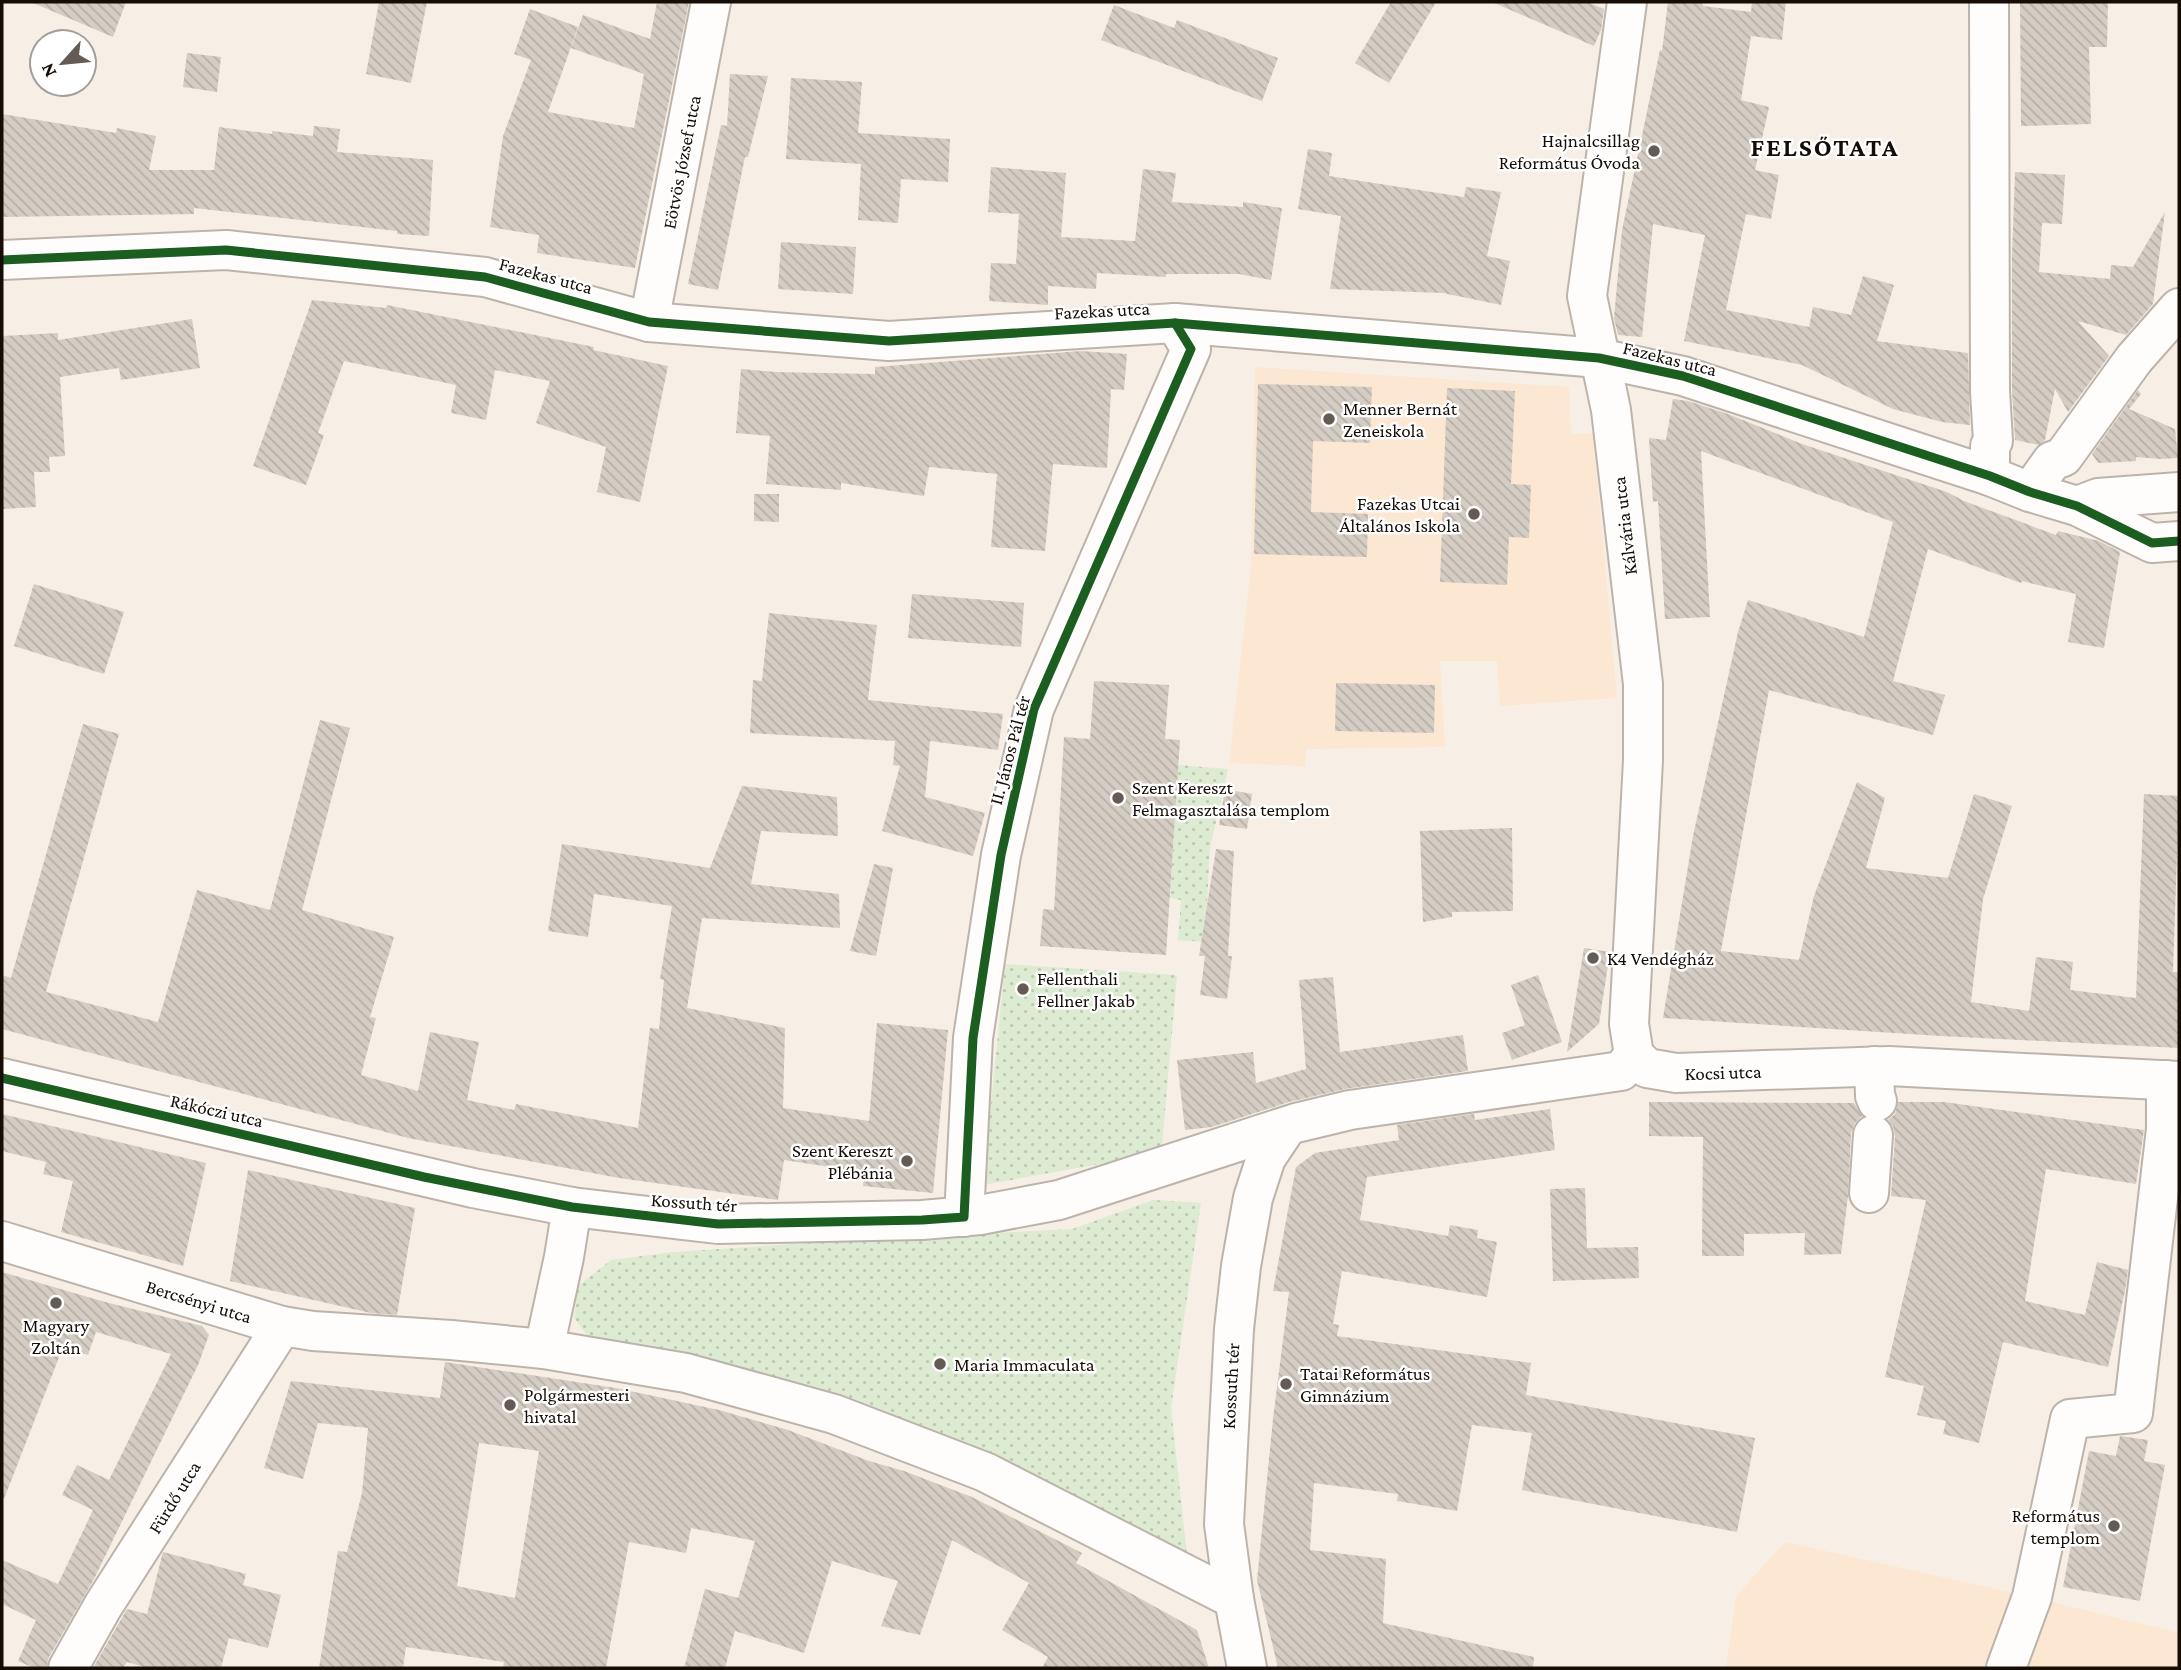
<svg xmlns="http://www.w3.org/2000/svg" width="2181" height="1670" viewBox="0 0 2181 1670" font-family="'Crimson Pro',serif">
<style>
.built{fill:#fbe7d2}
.grass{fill:url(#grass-dots)}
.building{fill:url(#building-back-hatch);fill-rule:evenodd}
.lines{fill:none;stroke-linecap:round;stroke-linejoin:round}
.minor-casing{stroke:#bcb4ac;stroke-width:42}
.minor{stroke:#fefdfb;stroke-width:38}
.cycleway-casing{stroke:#fff;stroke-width:13}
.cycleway{stroke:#1b5e20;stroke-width:9}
.poi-dot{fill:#645c54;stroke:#fff;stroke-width:2.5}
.labels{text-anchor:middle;stroke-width:5;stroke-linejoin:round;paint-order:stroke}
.poi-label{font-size:19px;fill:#150d06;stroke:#fff;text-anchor:start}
.street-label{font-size:19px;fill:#150d06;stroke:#fff}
.district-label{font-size:26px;font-weight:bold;letter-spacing:2px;fill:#150d06;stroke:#fff}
</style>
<defs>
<pattern id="grass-dots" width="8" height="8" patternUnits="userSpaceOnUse" patternTransform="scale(1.75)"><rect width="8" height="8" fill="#ddebd2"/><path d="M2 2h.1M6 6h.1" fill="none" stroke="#bdc8b3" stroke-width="1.8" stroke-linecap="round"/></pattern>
<pattern id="building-back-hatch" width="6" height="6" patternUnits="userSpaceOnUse" patternTransform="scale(1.75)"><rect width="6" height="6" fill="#d5cdc4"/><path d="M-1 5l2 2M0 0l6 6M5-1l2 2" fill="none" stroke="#b6afa7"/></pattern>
</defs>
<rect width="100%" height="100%" fill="#f7efe6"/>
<g class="built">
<path d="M1255,367L1569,387L1571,434H1593L1617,698L1500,706L1497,661H1440L1445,747L1306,749L1305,766L1229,763L1251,566Z"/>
<path d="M1785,1542L2032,1597L2179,1633V1668H1726L1736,1596Z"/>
</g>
<g class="grass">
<path d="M1178,765L1228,769L1210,848L1205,942L1178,940L1181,900L1170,898Z"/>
<path d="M1005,964L1177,975L1161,1157L1145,1156L983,1185Z"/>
<path d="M1153,1200L1201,1203L1171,1408L1187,1555L992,1453L888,1418L589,1338L574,1318L578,1286L611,1260L673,1252L837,1241L1072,1229Z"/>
</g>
<g class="building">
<path d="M31,2H126L113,37Z"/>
<path d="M379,2H427L411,83L366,74Z"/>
<path d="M657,2H689L635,268L537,253L539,235L490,227L503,136L531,60L514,54L530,9L578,27L548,112L634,128L644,74L571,48L583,15L650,39Z"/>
<path d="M1391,2H1436L1389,83L1355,63Z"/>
<path d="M1492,2H1587L1604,9L1601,30L1594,46Z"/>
<path d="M1668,2H1703V6L1751,12L1752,2H1786L1782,40L1751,36L1741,100L1769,107L1755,170L1779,175L1771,219L1746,214L1726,310L1809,327L1813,307L1851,315L1863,276L1894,285L1877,341L1968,353L1970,425L1942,422L1893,409L1802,365L1684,341L1705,235L1653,224L1642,337L1618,335L1614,318L1622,230L1660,50L1662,51Z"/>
<path d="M2020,2H2108L2107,47H2089L2091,124L2021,126Z"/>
<path d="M1114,5L1174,28L1177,20L1278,58L1262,101L1101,40Z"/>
<path d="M187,53L221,57L217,92L183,87Z"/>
<path d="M730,74L768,76L748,157H745L718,290L688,284L721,125L727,126Z"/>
<path d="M791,78L862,82L858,133L950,139L948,182L901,179L898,223L858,220L861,164L786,159Z"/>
<path d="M2,114L116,133L117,128L156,136L149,170H214L219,127L272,134V131L313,136L314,126L340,129L337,152L433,160L429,236L397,234V231L194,208V214L2,217Z"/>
<path d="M1308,149L1332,153L1329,176L1464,197L1466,187L1501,192L1487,256L1510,261L1501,305L1443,293L1330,289L1341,216L1298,209Z"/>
<path d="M991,167L1066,173L1061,237L1135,241L1143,169L1176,173L1172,202L1243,207V202L1282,208L1271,280L1239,274H1166V277L1097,273L1096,289L1048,286V305L989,301L991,263L1016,264L1019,214L988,212Z"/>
<path d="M2015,172L2065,175L2062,224L2042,223L2039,272L2110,279L2111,265L2133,267L2165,212L2153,304L2126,335L2078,321L2109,356L2068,412L2055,389L2045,440L2039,445L2015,440L2012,390V255Z"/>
<path d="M781,242L856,247L853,294L778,289Z"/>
<path d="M312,300L386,308L387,305L594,347L593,350L668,366L640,502L597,492L606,447L536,423L550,381L495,370L486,420L451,413L456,385L344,361L318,433L324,435L306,485L253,466Z"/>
<path d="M192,319L200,368L121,380L119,368L60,377L65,456L49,457L50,472H34L36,507L2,509V336L58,333V340Z"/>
<path d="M1081,351L1127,354L1124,390L1111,389L1107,468L1053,464L1045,551L991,547L997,474L929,467L924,496L841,483V490L766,484L770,436L736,433L741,369L775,372L875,374V367Z"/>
<path d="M1258,384L1372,387L1370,443L1313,441L1311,512L1368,514L1367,557L1254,554Z"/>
<path d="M1447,388L1515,391L1511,484L1531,485L1529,538L1509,537L1507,585L1440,582Z"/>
<path d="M2138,390L2141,394L2129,409L2175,429L2178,458L2160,459L2136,457V461L2098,463L2092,454Z"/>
<path d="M1673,399L1688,401L1728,414L1802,444L1947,492L1964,501L2056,535L2058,531L2099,541L2120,552L2104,648L2068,642L2076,594L2022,581L2021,583L1928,549L1893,681L1945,695L1933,735L1769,690L1721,951L1799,960L1814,896L1857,782L1885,798L1866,868L1948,878L1974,794L2012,806L1983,899L1971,1002L2029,1011L2036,957L2073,962L2070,990L2136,998L2144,794L2179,796L2173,972H2179V1048L1941,1036L1663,1018L1693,836L1738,632L1748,600L1864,637L1893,522L1701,451L1710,617L1665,619L1658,501L1653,502L1649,438L1666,440Z"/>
<path d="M754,494H779V522L754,521Z"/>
<path d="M34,584L124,612L104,674L14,646Z"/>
<path d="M912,594L1024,603L1021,647L908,638Z"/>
<path d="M769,613L877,625L868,700L1003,714L998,750L930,741L925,797L985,813L973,856L882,831L900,766L893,765L895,741L750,733L753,680L762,681Z"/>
<path d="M1094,681L1169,685L1165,739L1180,740L1166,955L1040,946L1043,909L1054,910L1064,737L1090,739Z"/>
<path d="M1336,683L1435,685L1434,733L1335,731Z"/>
<path d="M320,720L350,728L302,910L394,937L370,1017L376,1018L361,1075L418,1091L430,1032L479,1042L467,1100L514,1110L516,1104L638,1128L650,1028L659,1029L664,980L660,979L672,906L594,894L588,937L548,931L562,844L710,868L742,786L837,797L838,836L761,831L751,884L839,894L840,928L702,918L687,1008L785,1028L783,1108L869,1121L877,1023L948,1030L933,1193L863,1186L864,1172L784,1160L778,1200L619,1178L408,1138L2,1029V975L11,978L83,724L119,734L46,992L158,1022L197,890L270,910Z"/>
<path d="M1225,789L1252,794L1247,829L1219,825Z"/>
<path d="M1512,828L1513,911L1452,912V917L1423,922L1420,831Z"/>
<path d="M1216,849L1234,851L1228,956H1232L1227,999L1200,995L1205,956H1199Z"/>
<path d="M874,864L893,868L876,956L850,951Z"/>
<path d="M1584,948L1610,952L1599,1024L1567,1052Z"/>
<path d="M1538,975L1562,1042L1512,1060L1502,1033L1525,1025L1511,985Z"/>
<path d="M1333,977L1340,1052L1463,1035L1468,1071L1345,1089L1289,1102L1212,1127L1185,1130L1177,1060L1253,1052L1256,1083L1306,1069L1299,980Z"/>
<path d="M1649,1102L1854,1103L1862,1116L1855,1123L1851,1133L1848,1196L1841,1254L1804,1255L1805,1233L1744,1234V1256H1702L1703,1137L1649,1136Z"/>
<path d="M1898,1102H1944L2144,1130L2136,1184L2046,1169L2025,1301L2085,1315L2097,1262L2128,1270L2125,1291L2108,1367L2003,1342L1979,1443L1943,1434L1946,1421L1917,1415L1924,1386L1885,1377L1926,1200L1891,1196L1895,1137L1893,1126L1888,1120L1895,1114Z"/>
<path d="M1550,1109L1555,1150L1367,1177L1360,1220L1448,1236L1450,1225L1478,1230L1477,1238L1497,1242L1487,1297L1342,1271L1333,1324L1339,1325L1337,1336L1531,1363L1526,1395L1755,1438L1737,1532L1522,1490L1532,1433L1472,1425L1457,1511L1397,1501L1398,1494L1314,1483L1310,1550L1386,1559L1383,1623L1534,1657L1533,1668H1278L1257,1580L1273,1419L1289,1292L1273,1291L1296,1167L1315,1153L1399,1140L1397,1125L1474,1114L1475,1120Z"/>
<path d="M2,1114L206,1163L183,1266L61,1232L73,1181L43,1174L46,1162L2,1151Z"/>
<path d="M248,1170L415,1208L397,1315L371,1313L230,1281Z"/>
<path d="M1585,1188L1587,1248L1638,1247L1639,1278L1553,1281L1550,1189Z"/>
<path d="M2,1272L105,1302L202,1326L209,1335L198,1365L94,1579L49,1657L46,1668H34L18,1661L36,1620L2,1604V1560L58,1584L93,1510L62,1495L77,1465L109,1480L171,1354L96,1332L88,1355L63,1347L4,1499H2Z"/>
<path d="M445,1362L616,1388L719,1410L788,1430L869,1461L904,1471L972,1497L1082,1553L1076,1563L1197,1630L1209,1668H1042L1048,1657L1002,1630L1029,1583L952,1540L920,1635L881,1626L898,1581L832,1561L804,1653L735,1631L725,1668H684L705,1589L738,1598L755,1541L691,1528L686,1553L629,1542L606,1668H503L504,1662L406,1647L403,1668H319L338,1551L347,1552L362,1493L368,1428L318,1423L303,1479L264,1468L291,1381L440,1398ZM479,1443L539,1451L515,1598L457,1586Z"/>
<path d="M2120,1436L2148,1440L2144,1461L2165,1465L2140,1601L2063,1587L2089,1451L2116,1456Z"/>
<path d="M163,1552L246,1574L243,1585L281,1595L268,1648L229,1638L221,1668H148L127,1662L123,1668H93L127,1609L147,1614Z"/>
</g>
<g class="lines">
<g class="minor-casing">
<g id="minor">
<path d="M1627,2L1587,296L1611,410L1643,684V760L1629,1024L1634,1055"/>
<path d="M1989,2L1990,391L1993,441L1990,446V476"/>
<path d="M2,260L226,250L485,277L649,322L889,341L1175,323L1599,358L1683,376L1990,476L2030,492L2077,506L2152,543L2179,541"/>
<path d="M649,322L711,2"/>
<path d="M2030,492L2052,461L2063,457L2134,359L2179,308"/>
<path d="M2077,506L2098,498L2179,492"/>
<path d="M1634,1055L1647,1068L1676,1073L1889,1066L2179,1081"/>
<path d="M1874,1066L1875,1096L1877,1101"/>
<path d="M2,1078L473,1188L572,1207L682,1220L718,1224L922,1220L980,1215L1059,1200L1296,1123L1350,1110L1621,1071L1634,1055"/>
<path d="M1869,1193L1873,1135"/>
<path d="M964,1217L973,1038L1001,855L1034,709L1191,349L1175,323"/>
<path d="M2,1241L282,1326L313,1331L451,1340L544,1349L686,1373L834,1414L985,1472L1234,1599"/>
<path d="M544,1349L564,1257L572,1207"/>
<path d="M68,1668L103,1606L282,1326"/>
<path d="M1247,1668L1234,1599L1224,1524L1234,1329L1241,1266L1253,1198L1266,1158L1286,1128"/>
<path d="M2006,1668L2032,1597L2070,1419L2133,1413L2166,1129V1080"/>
</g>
</g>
<use href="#minor" class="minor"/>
<g class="cycleway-casing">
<g id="cycleway">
<path d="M2,260L226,250L485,277L649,322L889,341L1175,323L1599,358L1683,376L1990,476L2030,492L2077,506L2152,543L2179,541"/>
<path d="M2,1078L424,1177L572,1207L718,1224L922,1220L964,1217L973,1038L1001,855L1034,709L1191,349L1175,323"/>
</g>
</g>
<use href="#cycleway" class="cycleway"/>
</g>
<g class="poi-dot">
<circle cx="1654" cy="151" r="7"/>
<circle cx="1329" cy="419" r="7"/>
<circle cx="1474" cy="514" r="7"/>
<circle cx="1118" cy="798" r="7"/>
<circle cx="1593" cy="958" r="7"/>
<circle cx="1023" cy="989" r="7"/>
<circle cx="907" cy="1161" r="7"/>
<circle cx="56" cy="1303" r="7"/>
<circle cx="940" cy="1364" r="7"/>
<circle cx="1286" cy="1384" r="7"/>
<circle cx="510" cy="1405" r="7"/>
<circle cx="2114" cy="1526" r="7"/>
</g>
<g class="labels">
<g class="poi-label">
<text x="1640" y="147" text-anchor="end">Hajnalcsillag<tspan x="1640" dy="22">Református Óvoda</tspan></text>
<text x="1343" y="415">Menner Bernát<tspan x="1343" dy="22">Zeneiskola</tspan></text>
<text x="1460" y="510" text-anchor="end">Fazekas Utcai<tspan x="1460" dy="22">Általános Iskola</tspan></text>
<text x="1132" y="794">Szent Kereszt<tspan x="1132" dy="22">Felmagasztalása templom</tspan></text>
<text x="1607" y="965">K4 Vendégház</text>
<text x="1037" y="985">Fellenthali<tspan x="1037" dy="22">Fellner Jakab</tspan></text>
<text x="893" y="1157" text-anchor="end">Szent Kereszt<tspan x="893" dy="22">Plébánia</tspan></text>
<text x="56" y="1332" text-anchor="middle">Magyary<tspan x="56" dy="22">Zoltán</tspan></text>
<text x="954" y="1371">Maria Immaculata</text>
<text x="1300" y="1380">Tatai Református<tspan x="1300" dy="22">Gimnázium</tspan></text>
<text x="524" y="1401">Polgármesteri<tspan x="524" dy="22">hivatal</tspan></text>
<text x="2100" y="1522" text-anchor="end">Református<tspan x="2100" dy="22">templom</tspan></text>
</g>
<g class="street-label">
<text transform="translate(681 162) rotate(-79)" y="7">Eötvös József utca</text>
<text transform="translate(546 275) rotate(15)" y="7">Fazekas utca</text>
<text transform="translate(1102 310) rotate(-3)" y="7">Fazekas utca</text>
<text transform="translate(1670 358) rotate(14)" y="7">Fazekas utca</text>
<text transform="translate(1624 526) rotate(-97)" y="7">Kálvária utca</text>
<text transform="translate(1009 750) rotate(-75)" y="7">II. János Pál tér</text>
<text transform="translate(1723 1072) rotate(-2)" y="7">Kocsi utca</text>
<text transform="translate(217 1110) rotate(13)" y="7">Rákóczi utca</text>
<text transform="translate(694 1202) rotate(4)" y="7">Kossuth tér</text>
<text transform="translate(199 1301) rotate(17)" y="7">Bercsényi utca</text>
<text transform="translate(1230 1386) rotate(-87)" y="7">Kossuth tér</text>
<text transform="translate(174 1497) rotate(-58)" y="7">Fürdő utca</text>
</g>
<g class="district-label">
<text x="1825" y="156">FELSŐTATA</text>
</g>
</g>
<rect width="2181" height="1670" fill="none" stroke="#150d06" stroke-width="7"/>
<g transform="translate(63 63) rotate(243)"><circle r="33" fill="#ffffff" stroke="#a19e9b" stroke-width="2"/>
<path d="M0-5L12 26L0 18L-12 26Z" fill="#645c54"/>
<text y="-10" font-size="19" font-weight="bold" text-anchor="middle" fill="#150d06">N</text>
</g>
</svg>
